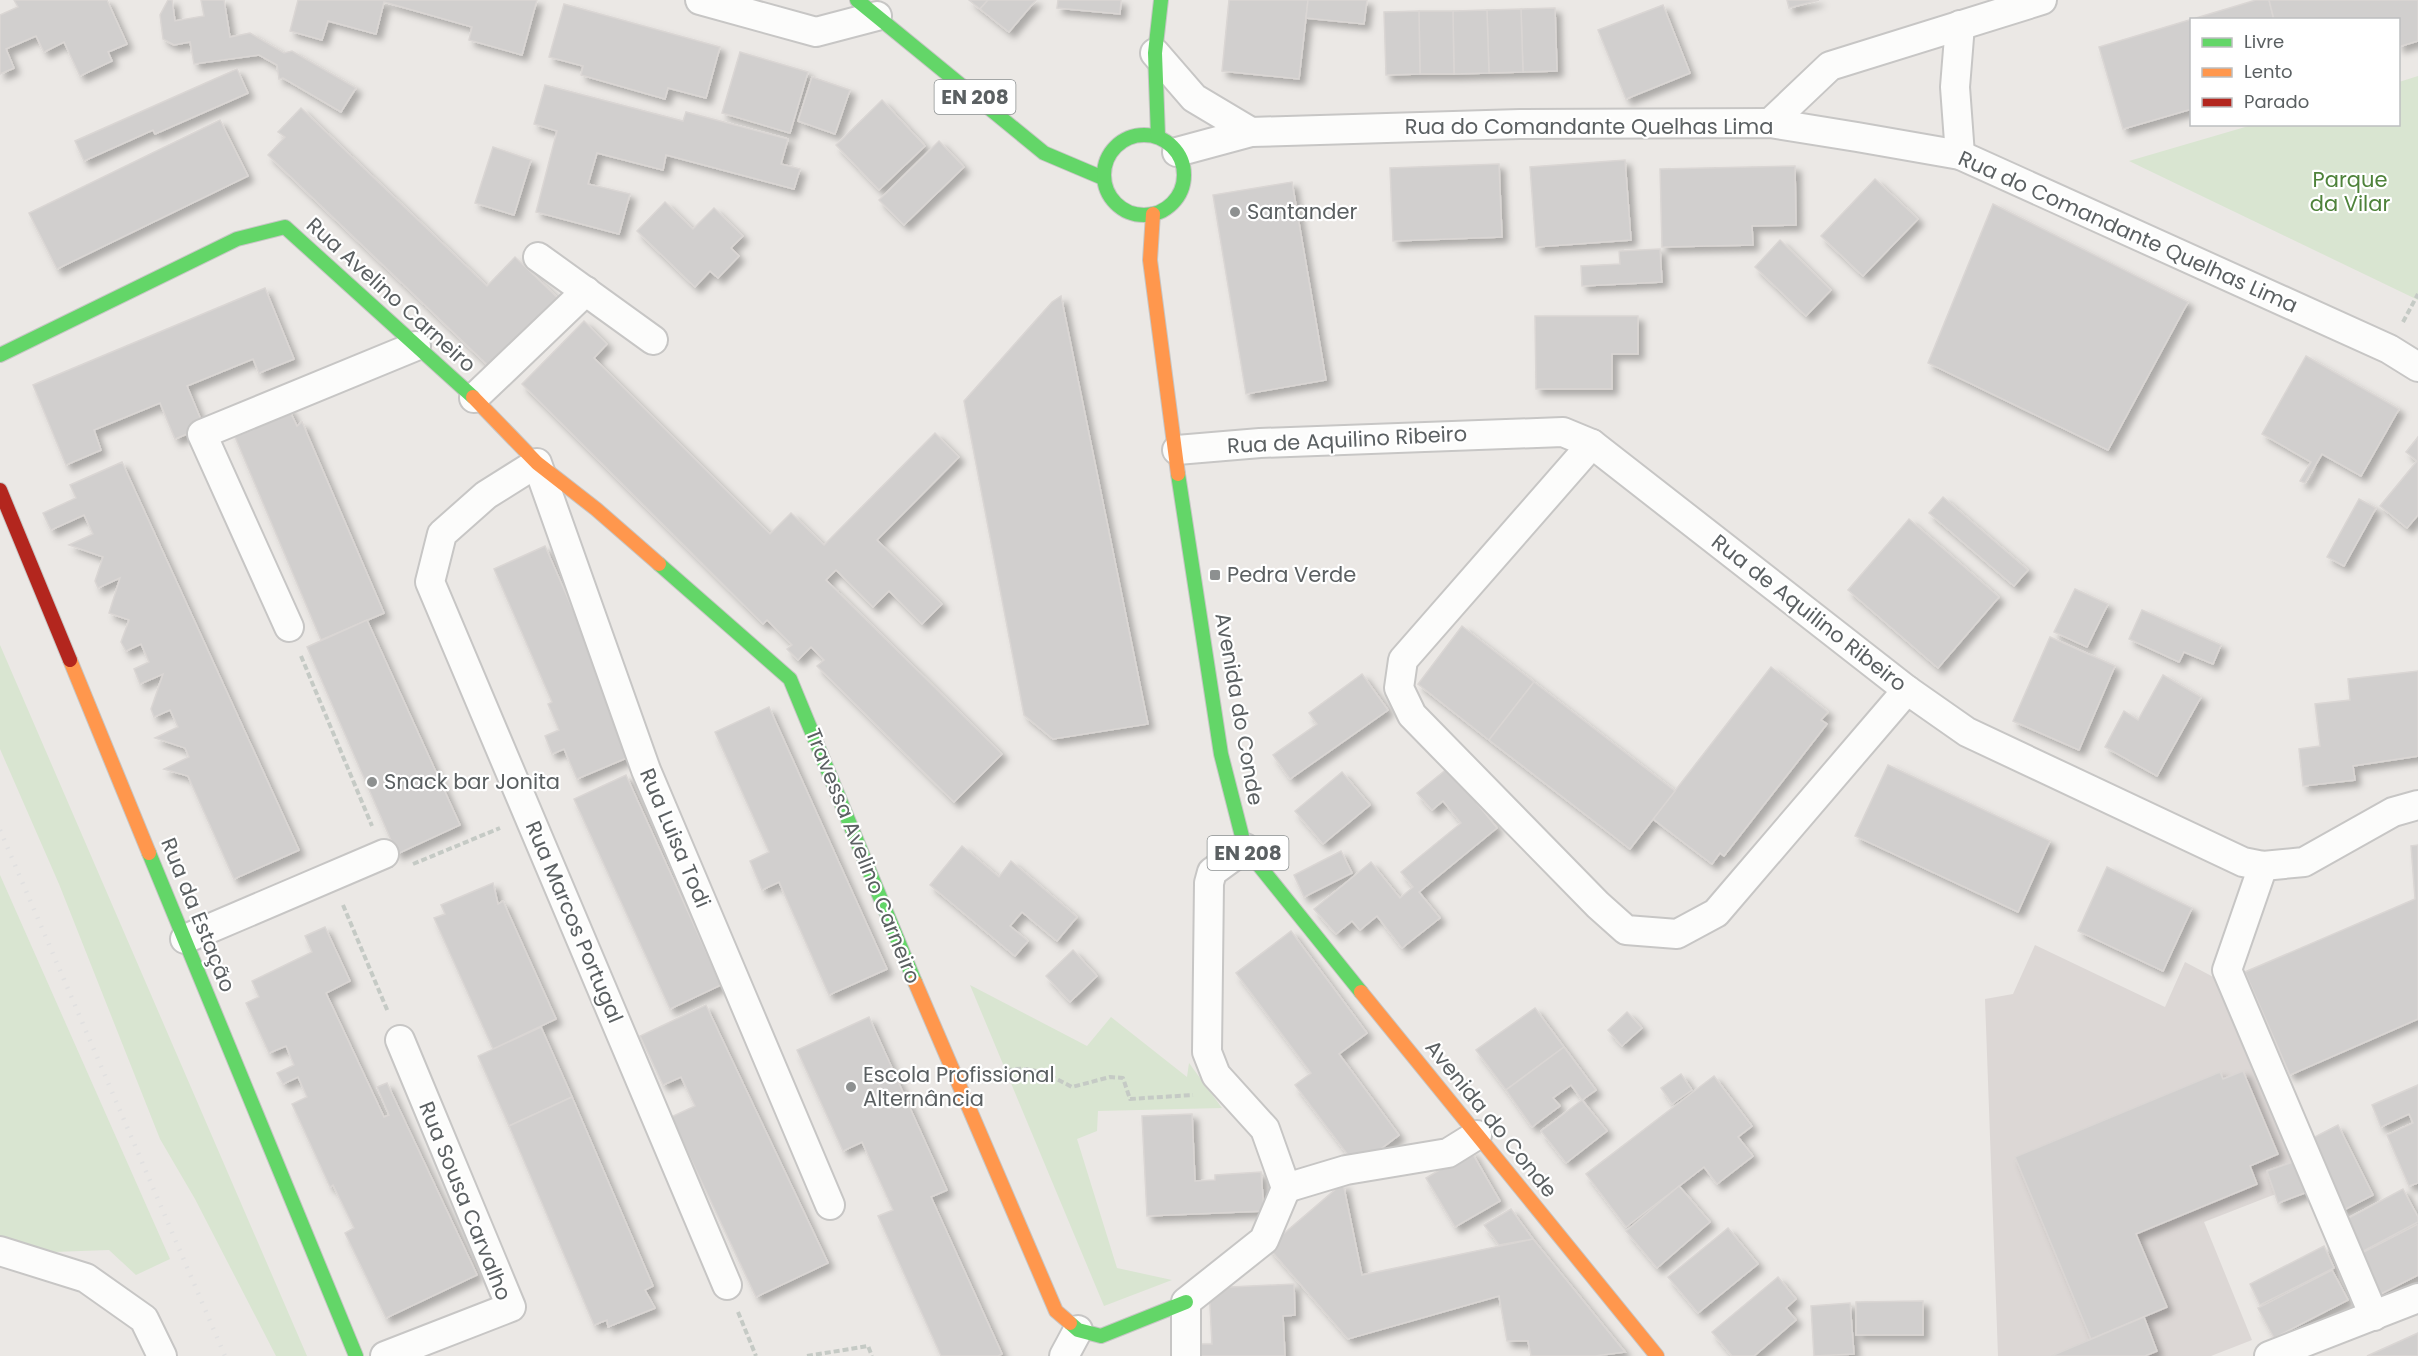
<svg xmlns="http://www.w3.org/2000/svg" width="2418" height="1356" viewBox="0 0 2418 1356" font-family="Poppins,sans-serif">
<style>
.education{fill:#dcd7d5}
.green{fill:#d9e5d1}
.building{fill:#d1cfce;stroke:#dad6d4;stroke-width:1.5;filter:url(#shadow)}
.lines{fill:none;stroke-linecap:round;stroke-linejoin:round}
.street-casing{stroke:#c7c6c5;stroke-width:32}
.fast-casing{stroke:#c7c6c5;stroke-width:16}
.slow-casing{stroke:#c7c6c5;stroke-width:16}
.jam-casing{stroke:#c7c6c5;stroke-width:16}
.path{stroke:#c5cac5;stroke-width:4;stroke-dasharray:6 3;stroke-linecap:butt}
.street{stroke:#fcfcfb;stroke-width:28}
.fast{stroke:#63d668;stroke-width:14}
.slow{stroke:#ff974d;stroke-width:14}
.jam{stroke:#b3261e;stroke-width:14}
.rail{stroke:#e1e0e0;stroke-width:4.5;stroke-dasharray:1.5 8;stroke-linecap:butt}
.poi-dot{fill:#8d9090;stroke:#fff;stroke-width:2}
.labels{text-anchor:middle;stroke-width:4.5;stroke-linejoin:round;paint-order:stroke}
.shield{fill:#fff;stroke:#8c9091;stroke-width:1.5}
.shield-label{font-size:20px;font-weight:bold;fill:#5b6062}
.street-label{font-size:21px;fill:#5b6062;stroke:#fff}
.park-label{font-size:21px;fill:#4e823a;stroke:#fff}
.poi-label{font-size:21px;fill:#5b6062;stroke:#fff;text-anchor:start}
</style>
<defs>
<filter id="shadow"><feDropShadow dx="5.5" dy="5.5" stdDeviation="3" flood-color="#0004"/></filter>
</defs>
<rect width="100%" height="100%" fill="#ebe8e5"/>
<path class="education" d="M2035,945L2165,1007L2185,962L2219,980L2309,1181L2204,1222L2252,1340L2211,1356H1998L1985,999L2013,994Z"/>
<g class="green">
<path d="M2418,76V300L2129,161L2252,125L2398,124L2399,82Z"/>
<path d="M0,645L307,1356H276L195,1199L160,1139L59,884L0,749Z"/>
<path d="M0,875L170,1259L136,1275L109,1250L53,1252L0,1236Z"/>
<path d="M970,985L1087,1046L1111,1017L1187,1077L1189,1063L1222,1108L1098,1111L1097,1131L1077,1139L1117,1268L1172,1280L1104,1306Z"/>
</g>
<g class="building">
<path d="M14,0H107L127,44L108,52L112,61L80,76L64,42L44,52L36,36L6,49L14,68L0,74V15L18,7Z"/>
<path d="M168,0H172L175,21L204,16L201,0H224L230,37L250,33L284,53L292,51L356,88L341,112L283,78L279,79L277,65L259,55L194,64L190,42L174,45L163,39L160,15Z"/>
<path d="M298,0H537L522,55L469,40L472,27L384,2L376,34L328,21L322,40L290,31Z"/>
<path d="M969,0H988L980,9Z"/>
<path d="M988,0H1036L1009,32L980,9Z"/>
<path d="M1058,0H1121L1120,14L1057,8Z"/>
<path d="M1229,0H1308L1299,79L1222,71Z"/>
<path d="M1308,0H1367L1364,24L1306,18Z"/>
<path d="M1787,0H1819L1789,8Z"/>
<path d="M2256,0H2269L2274,20H2192V109L2123,129L2099,47Z"/>
<path d="M2269,0H2418V41L2398,47V20H2274Z"/>
<path d="M564,4L720,47L706,98L668,88L665,99L581,75L583,66L549,57Z"/>
<path d="M1663,5L1690,73L1626,99L1598,30Z"/>
<path d="M1555,8L1557,71L1523,72L1521,9Z"/>
<path d="M1521,9L1523,72L1489,73L1487,10Z"/>
<path d="M1487,10L1489,73L1454,74L1453,11Z"/>
<path d="M1419,11H1453L1454,74H1420Z"/>
<path d="M1419,11L1420,74L1386,75L1384,12Z"/>
<path d="M740,52L808,72L790,133L722,113Z"/>
<path d="M237,69L248,93L155,134L153,130L84,161L75,141Z"/>
<path d="M812,77L850,90L835,134L798,121Z"/>
<path d="M545,85L683,121L686,112L788,139L781,164L800,169L794,189L666,155L663,170L597,153L588,184L630,194L619,234L536,212L557,131L534,124Z"/>
<path d="M882,100L925,146L879,190L836,145Z"/>
<path d="M301,108L487,286L515,257L566,306L499,376L268,155L285,137L278,132Z"/>
<path d="M220,120L248,176L57,269L29,213Z"/>
<path d="M939,141L964,167L904,225L879,200Z"/>
<path d="M493,147L531,160L514,215L475,203Z"/>
<path d="M1625,160L1631,240L1536,247L1530,167Z"/>
<path d="M1499,164L1502,237L1393,241L1390,168Z"/>
<path d="M1795,166L1796,225L1752,226L1753,245L1662,247L1660,169Z"/>
<path d="M1875,179L1918,219L1863,276L1821,236Z"/>
<path d="M1292,182L1326,380L1246,394L1213,195Z"/>
<path d="M665,202L693,229L714,208L743,236L731,248L739,256L718,278L710,271L695,287L637,231Z"/>
<path d="M1993,204L2188,302L2108,450L1928,363Z"/>
<path d="M1780,240L1831,290L1806,316L1755,267Z"/>
<path d="M1660,249L1662,282L1582,286L1581,266L1620,264L1619,251Z"/>
<path d="M265,288L294,359L259,373L253,359L187,386L204,427L175,439L160,403L94,430L101,450L66,465L33,385Z"/>
<path d="M1061,296L1148,724L1053,739L1024,715L964,401L1052,302Z"/>
<path d="M1535,316H1638V354H1612V389H1536Z"/>
<path d="M584,321L607,344L594,358L770,534L791,513L824,545L935,433L959,457L877,540L942,604L922,624L889,591L873,607L836,570L826,580L1002,754L954,802L817,666L824,660L811,647L798,660L787,649L792,645L767,620L763,624L522,384Z"/>
<path d="M2306,356L2399,409L2361,476L2322,454L2305,483L2300,481L2311,462L2262,434Z"/>
<path d="M288,407L297,426L302,422L384,613L321,640L232,430Z"/>
<path d="M2418,437V515L2407,528L2380,506L2417,461L2406,452Z"/>
<path d="M122,462L299,850L234,879L188,776L164,769L189,757L185,748L155,738L178,727L170,710L154,717L151,709L163,674L140,684L134,669L149,662L141,644L126,651L121,642L129,620L109,613L120,578L98,588L95,581L103,557L69,545L93,534L84,515L51,530L43,513L76,498L70,485Z"/>
<path d="M1943,497L2028,570L2014,586L1929,513Z"/>
<path d="M2359,499L2376,508L2344,566L2327,557Z"/>
<path d="M1909,519L1999,597L1938,668L1848,590Z"/>
<path d="M545,546L636,754L577,779L564,749L552,754L545,736L559,730L548,704L552,702L494,569Z"/>
<path d="M2075,589L2108,604L2087,647L2054,632Z"/>
<path d="M2142,610L2221,645L2213,664L2184,652L2179,662L2129,639Z"/>
<path d="M367,620L460,825L397,854L307,647Z"/>
<path d="M1462,626L1534,682L1489,740L1418,684Z"/>
<path d="M2050,637L2115,666L2079,750L2013,721Z"/>
<path d="M1771,667L1828,712L1821,720L1827,724L1724,856L1720,853L1712,864L1653,819Z"/>
<path d="M2418,671V756L2353,766L2355,780L2303,786L2299,749L2320,746L2315,704L2350,700L2348,679Z"/>
<path d="M1362,674L1388,710L1290,779L1273,755L1317,724L1309,713Z"/>
<path d="M2163,675L2201,697L2157,776L2105,747L2124,711L2138,720Z"/>
<path d="M1534,682L1675,791L1630,849L1489,740Z"/>
<path d="M769,707L887,969L829,995L779,882L762,890L750,861L769,852L715,732Z"/>
<path d="M1888,765L2050,841L2018,912L1855,836Z"/>
<path d="M1448,768L1497,828L1419,892L1440,918L1402,948L1377,916L1360,930L1352,921L1336,934L1314,909L1371,862L1400,898L1413,887L1401,872L1461,823L1443,801L1432,810L1417,793Z"/>
<path d="M1342,772L1370,805L1323,844L1295,811Z"/>
<path d="M626,775L721,985L670,1009L574,799Z"/>
<path d="M2418,845V1019L2290,1075L2245,972L2415,899L2411,846Z"/>
<path d="M962,846L999,877L1011,861L1077,917L1057,941L1022,912L1010,926L1028,941L1015,956L930,885Z"/>
<path d="M1341,851L1352,873L1304,897L1294,875Z"/>
<path d="M2107,867L2192,908L2163,971L2078,931Z"/>
<path d="M493,883L498,904L503,901L556,1019L493,1049L434,918L445,914L441,905Z"/>
<path d="M325,927L350,981L326,993L384,1117L389,1115L377,1087L387,1083L477,1275L386,1318L345,1233L354,1228L333,1185L330,1187L292,1104L307,1097L298,1077L283,1084L277,1073L294,1065L286,1046L269,1053L246,1003L259,997L252,981L312,952L305,936Z"/>
<path d="M1291,931L1367,1033L1339,1054L1399,1135L1357,1167L1295,1085L1311,1073L1236,973Z"/>
<path d="M1073,950L1097,976L1070,1002L1046,976Z"/>
<path d="M706,1005L828,1263L756,1297L671,1117L695,1106L681,1077L663,1085L640,1036Z"/>
<path d="M1535,1008L1564,1047L1506,1090L1476,1050Z"/>
<path d="M1627,1012L1642,1028L1622,1046L1608,1030Z"/>
<path d="M869,1017L947,1190L931,1197L1002,1354L998,1356H941L878,1216L893,1210L862,1142L843,1151L797,1050Z"/>
<path d="M541,1027L572,1097L509,1126L478,1056Z"/>
<path d="M1564,1047L1596,1090L1582,1100L1571,1085L1553,1098L1560,1106L1532,1127L1506,1090Z"/>
<path d="M2243,1071L2278,1154L2250,1166L2257,1184L2136,1234L2167,1307L2091,1339L2015,1157L2220,1072L2223,1079Z"/>
<path d="M1681,1074L1692,1090L1672,1104L1661,1088Z"/>
<path d="M1714,1076L1752,1126L1738,1137L1753,1156L1717,1184L1704,1167L1626,1227L1586,1174Z"/>
<path d="M2418,1085V1183L2409,1186L2387,1135L2413,1123L2409,1114L2381,1127L2372,1105Z"/>
<path d="M572,1097L653,1286L645,1290L655,1308L608,1327L607,1320L594,1325L509,1126Z"/>
<path d="M1582,1100L1607,1131L1566,1163L1541,1131Z"/>
<path d="M1192,1114L1195,1181L1215,1180V1175L1261,1172L1264,1211L1147,1216L1142,1116Z"/>
<path d="M2338,1125L2373,1195L2340,1212L2305,1142Z"/>
<path d="M1471,1151L1500,1201L1455,1227L1426,1178Z"/>
<path d="M2299,1160L2310,1191L2278,1203L2267,1171Z"/>
<path d="M1343,1183L1362,1275L1533,1239L1625,1352L1595,1356H1531L1528,1341H1507L1499,1296L1348,1339L1268,1247Z"/>
<path d="M1679,1186L1710,1222L1657,1268L1626,1231Z"/>
<path d="M2403,1189L2418,1217V1222L2358,1254L2341,1222Z"/>
<path d="M1511,1209L1533,1239L1499,1245L1484,1225Z"/>
<path d="M2418,1224V1275L2375,1297L2354,1257Z"/>
<path d="M1728,1228L1758,1264L1698,1313L1668,1277Z"/>
<path d="M2324,1246L2334,1268L2260,1305L2250,1284Z"/>
<path d="M2332,1270L2348,1300L2274,1338L2258,1308Z"/>
<path d="M1778,1277L1796,1299L1786,1308L1796,1320L1754,1356H1732L1712,1332Z"/>
<path d="M1294,1284L1295,1315L1283,1316L1285,1356H1195V1344H1212L1209,1288Z"/>
<path d="M1923,1301V1335H1856V1302Z"/>
<path d="M1850,1303L1854,1354L1814,1356L1811,1306Z"/>
<path d="M2144,1317L2157,1351L2145,1356H2051Z"/>
<path d="M2418,1333V1356H2367Z"/>
</g>
<g class="lines">
<g class="street-casing">
<g id="street">
<path d="M700,0L816,32L877,16"/>
<path d="M1960,25L1955,87L1960,155"/>
<path d="M1155,53L1194,98L1251,132"/>
<path d="M1770,123L1830,66L2042,0"/>
<path d="M1177,152L1251,132L1520,124L1770,123L1857,137L1960,155L2389,349L2418,367"/>
<path d="M538,257L653,340"/>
<path d="M474,398L586,291"/>
<path d="M1592,444L1403,660L1399,688L1412,715L1598,905L1626,930L1677,934L1716,913L1907,690"/>
<path d="M1177,450L1260,443L1563,432L1592,444L1907,690L1967,732L2243,862L2263,866L2304,862L2393,812L2418,805"/>
<path d="M289,627L202,434L416,346"/>
<path d="M2263,866L2227,970L2374,1316"/>
<path d="M185,939L384,854"/>
<path d="M1286,1188L1346,1170L1448,1153L1477,1135"/>
<path d="M0,1251L86,1278L144,1319L162,1356"/>
<path d="M727,1285L430,582L442,534L486,495L537,463L646,770L830,1205"/>
<path d="M385,1356L511,1307L400,1040"/>
<path d="M1064,1356L1078,1330"/>
<path d="M1186,1356V1302L1264,1240L1286,1188L1265,1129L1216,1075L1207,1052L1209,883L1212,872L1245,848"/>
<path d="M2269,1356L2418,1298"/>
</g>
</g>
<g class="fast-casing">
<g id="fast">
<path d="M857,0L1044,153L1103,178"/>
<circle cx="1144" cy="175" r="40"/>
<path d="M1158,136L1155,53L1161,0"/>
<path d="M0,355L237,239L285,227L473,397"/>
<path d="M1178,474L1221,754L1245,848L1361,992"/>
<path d="M659,564L790,679L915,982"/>
<path d="M149,853L356,1356"/>
<path d="M1070,1323L1078,1330L1101,1336L1186,1302"/>
</g>
</g>
<g class="slow-casing">
<g id="slow">
<path d="M1153,214L1150,260L1178,474"/>
<path d="M473,397L537,463L596,509L659,564"/>
<path d="M70,660L149,853"/>
<path d="M915,982L1056,1311L1070,1323"/>
<path d="M1361,992L1657,1356"/>
</g>
</g>
<g class="jam-casing">
<path id="jam" d="M0,490L70,660"/>
</g>
<g class="path">
<path d="M2403,322L2418,294"/>
<path d="M301,656L372,826"/>
<path d="M413,864L500,828"/>
<path d="M343,905L388,1012"/>
<path d="M989,1076C1023,1062 1040,1070 1072,1087L1110,1077L1123,1078L1130,1099L1193,1095"/>
<path d="M738,1312L756,1356"/>
<path d="M807,1356L868,1346L872,1356"/>
</g>
<use href="#street" class="street"/>
<use href="#fast" class="fast"/>
<use href="#slow" class="slow"/>
<use href="#jam" class="jam"/>
<path class="rail" d="M0,830L225,1356"/>
</g>
<g class="poi-dot">
<circle cx="1235" cy="212" r="6"/>
<rect x="1209" y="569" width="12" height="12" rx="3"/>
<circle cx="372" cy="782" r="6"/>
<circle cx="851" cy="1087" r="6"/>
</g>
<g class="labels">
<g class="shield">
<rect x="934.5" y="80" width="81" height="34" rx="4.5"/>
<rect x="1207.5" y="836" width="81" height="34" rx="4.5"/>
</g>
<g class="shield-label">
<text x="975" y="104">EN 208</text>
<text x="1248" y="860">EN 208</text>
</g>
<g class="street-label">
<text x="1589" y="134">Rua do Comandante Quelhas Lima</text>
<text transform="translate(2128 232) rotate(24)" y="7">Rua do Comandante Quelhas Lima</text>
<text transform="translate(391 295) rotate(42)" y="7">Rua Avelino Carneiro</text>
<text transform="translate(1347 440) rotate(-3)" y="7">Rua de Aquilino Ribeiro</text>
<text transform="translate(1809 613) rotate(38)" y="7">Rua de Aquilino Ribeiro</text>
<text transform="translate(1239 709) rotate(80)" y="7">Avenida do Conde</text>
<text transform="translate(675 838) rotate(67)" y="7">Rua Luisa Todi</text>
<text transform="translate(863 856) rotate(68)" y="7">Travessa Avelino Carneiro</text>
<text transform="translate(198 915) rotate(68)" y="7">Rua da Estação</text>
<text transform="translate(574 922) rotate(67)" y="7">Rua Marcos Portugal</text>
<text transform="translate(1491 1119) rotate(51)" y="7">Avenida do Conde</text>
<text transform="translate(465 1201) rotate(68)" y="7">Rua Sousa Carvalho</text>
</g>
<g class="park-label">
<text x="2350" y="187">Parque<tspan x="2350" dy="24">da Vilar</tspan></text>
</g>
<g class="poi-label">
<text x="1247" y="219">Santander</text>
<text x="1227" y="582">Pedra Verde</text>
<text x="384" y="789">Snack bar Jonita</text>
<text x="863" y="1082">Escola Profissional<tspan x="863" dy="24">Alternância</tspan></text>
</g>
</g>
<rect x="2190" y="18" width="210" height="108" fill="#ffffff" stroke="#bdbfc0" stroke-width="1.5"/>
<rect x="2202" y="38" width="30" height="9" fill="#63d668" stroke="#bdbfc0" stroke-width="1.5"/>
<text x="2244" y="48" font-size="18" fill="#5b6062">Livre</text>
<rect x="2202" y="68" width="30" height="9" fill="#ff974d" stroke="#bdbfc0" stroke-width="1.5"/>
<text x="2244" y="78" font-size="18" fill="#5b6062">Lento</text>
<rect x="2202" y="98" width="30" height="9" fill="#b3261e" stroke="#bdbfc0" stroke-width="1.5"/>
<text x="2244" y="108" font-size="18" fill="#5b6062">Parado</text>
</svg>
